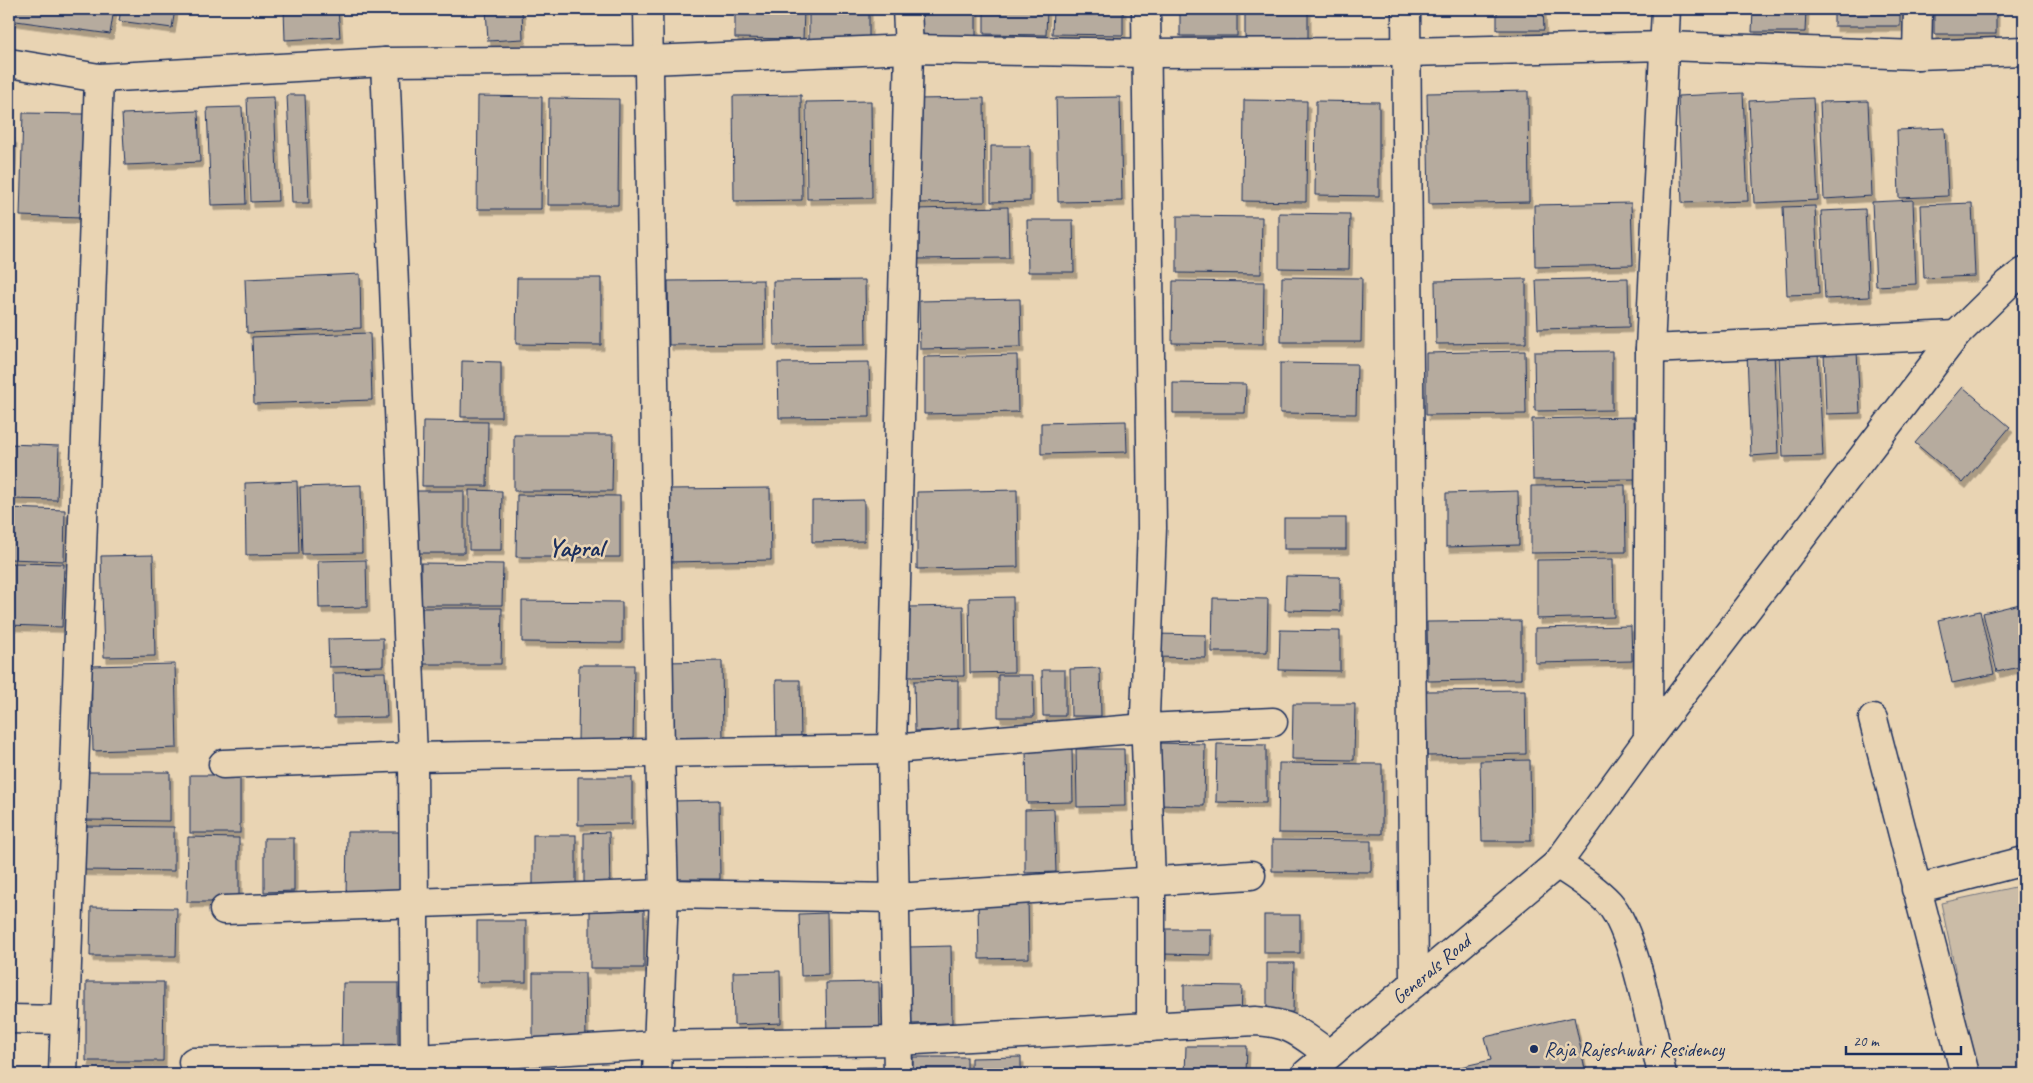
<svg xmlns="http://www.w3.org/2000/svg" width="2033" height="1083" viewBox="0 0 2033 1083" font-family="Caveat,sans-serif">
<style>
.green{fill:#cbbca7;stroke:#737682}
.building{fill:#b6ab9e;stroke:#1b2f5e;filter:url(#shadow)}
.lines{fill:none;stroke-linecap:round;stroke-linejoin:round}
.street-casing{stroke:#1b2f5e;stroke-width:31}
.secondary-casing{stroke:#1b2f5e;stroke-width:31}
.street{stroke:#e9d4b3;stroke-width:28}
.secondary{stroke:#e9d4b3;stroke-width:28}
.poi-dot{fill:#1b2f5e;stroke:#e9d4b3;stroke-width:2}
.labels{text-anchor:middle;stroke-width:5;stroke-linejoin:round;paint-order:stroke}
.street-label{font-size:20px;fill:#1b2f5e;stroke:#e9d4b3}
.poi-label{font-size:20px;fill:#1b2f5e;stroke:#e9d4b3;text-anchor:start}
.district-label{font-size:25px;font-weight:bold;fill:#1b2f5e;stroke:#e9d4b3}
</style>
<defs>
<filter id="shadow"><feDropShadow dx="3" dy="5.5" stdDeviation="0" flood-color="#0004"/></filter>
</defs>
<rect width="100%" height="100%" fill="#e9d4b3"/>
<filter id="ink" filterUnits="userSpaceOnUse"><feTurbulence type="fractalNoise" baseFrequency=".02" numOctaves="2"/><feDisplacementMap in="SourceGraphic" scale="10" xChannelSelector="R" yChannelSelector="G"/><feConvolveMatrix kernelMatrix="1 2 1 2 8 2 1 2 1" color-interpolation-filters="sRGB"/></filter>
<g filter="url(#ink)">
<path class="green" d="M2024,885V1069L2001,1074H1977L1941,903Z"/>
<g class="building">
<path d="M9,9H114L110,34L9,20Z"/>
<path d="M121,9H175L172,28L119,21Z"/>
<path d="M284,9H338L340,37L285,40Z"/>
<path d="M486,9H522L523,39L488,41Z"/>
<path d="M735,9H804L803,39L735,38Z"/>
<path d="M809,9H869V41L809,40Z"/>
<path d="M909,9H976V38L909,37Z"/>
<path d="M984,9H1047L1046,35L984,34Z"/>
<path d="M1053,9H1123V35L1052,34Z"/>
<rect x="1180" y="9" width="57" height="27"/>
<rect x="1245" y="9" width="63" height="29"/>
<path d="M1497,9H1543L1544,30H1497Z"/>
<path d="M1753,9H1806L1805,32H1752Z"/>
<rect x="1834" y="9" width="66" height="17"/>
<rect x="1934" y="9" width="62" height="25"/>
<path d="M1528,91L1529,202L1429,204L1427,93Z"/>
<path d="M1743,93L1748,201L1682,203L1678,96Z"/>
<path d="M287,95H305L309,203H292Z"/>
<path d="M801,95L802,200L734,201L733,96Z"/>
<path d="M478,96L542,97L541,209H477Z"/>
<path d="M274,97L278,201L251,202L247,98Z"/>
<path d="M1120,97L1122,201L1058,202L1056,98Z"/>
<path d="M549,98L619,99L618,205H548Z"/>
<path d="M984,98L985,202L916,203L915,99Z"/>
<path d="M1813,98L1818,200L1754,203L1749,101Z"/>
<path d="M1244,100L1307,101L1306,202L1243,201Z"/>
<path d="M871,101L872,198L807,199L806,102Z"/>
<path d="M1316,101L1379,102V196L1315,195Z"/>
<path d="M1868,101L1872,196L1824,199L1820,102Z"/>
<path d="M242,107L246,204L211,205L207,108Z"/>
<path d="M198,111L200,162L125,165L122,114Z"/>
<path d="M23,113L84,114L80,218L20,216Z"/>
<path d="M1945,128L1948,196L1899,198L1897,130Z"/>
<path d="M9,138H14L12,185H9Z"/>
<path d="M2024,144V164L2017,161Z"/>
<path d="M991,146H1030V201L991,202Z"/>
<path d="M1913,200L1916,284L1876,286L1872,202Z"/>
<path d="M1631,203L1633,265L1535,267L1534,205Z"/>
<path d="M1972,203L1975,276L1924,278L1921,205Z"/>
<path d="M1815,206L1819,294L1787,295L1783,207Z"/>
<path d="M1008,207L1009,258L915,259L914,209Z"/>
<path d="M1865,209L1869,297L1825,299L1821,211Z"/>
<path d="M1279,213L1350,214L1349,269L1279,268Z"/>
<path d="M1177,216L1262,217L1261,274L1177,273Z"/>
<path d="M1027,220H1073L1074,272H1028Z"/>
<path d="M360,274L361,328L247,333L245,279Z"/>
<path d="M1282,277L1362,278L1361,342H1281Z"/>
<path d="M517,278H601V345L516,344Z"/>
<path d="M1628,278L1629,327L1538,329L1536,280Z"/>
<path d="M1526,279V343L1436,344L1435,281Z"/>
<path d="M763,280L764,344L669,345L668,281Z"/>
<path d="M865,280L866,344L774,345L773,281Z"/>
<path d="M1173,281L1264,282L1263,344L1172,343Z"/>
<path d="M1020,299L1021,347L920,349L919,301Z"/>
<path d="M370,333L372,400L254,404L252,337Z"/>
<path d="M1525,351L1526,414L1426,415V353Z"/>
<path d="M1612,351V410L1535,411L1534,352Z"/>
<path d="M1857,351L1860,413L1826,414L1824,352Z"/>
<path d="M1774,352L1778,454L1751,456L1747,353Z"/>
<path d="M1818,353L1823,456L1783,457L1779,355Z"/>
<path d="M1017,355L1018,412L924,414V357Z"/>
<path d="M462,361L501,362V417H461Z"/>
<path d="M869,362L870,417L779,418L778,363Z"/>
<path d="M1280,363L1357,364L1356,414L1280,413Z"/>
<path d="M1173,383L1246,384L1245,413H1173Z"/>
<path d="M1963,387L2010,427L1963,483L1915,443Z"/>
<path d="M1634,417L1635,479L1533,480L1532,419Z"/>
<path d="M423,421L488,422L487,486H422Z"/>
<path d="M1126,421L1127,452L1041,454V423Z"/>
<path d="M514,435H613L612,491H514Z"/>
<path d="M9,444L59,446L57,500L9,499Z"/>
<path d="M297,481L299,554L246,555L245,483Z"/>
<path d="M361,485L362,553L302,554L300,487Z"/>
<path d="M1625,485L1626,552L1531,553V486Z"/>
<path d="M770,488L771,560L669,562L668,489Z"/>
<path d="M469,490L502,491L501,550H469Z"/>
<path d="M1017,490L1018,567L917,569V492Z"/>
<rect x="417" y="491" width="47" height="62"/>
<path d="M1518,491L1519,545L1446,547V493Z"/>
<path d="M517,495L620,496V557H516Z"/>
<path d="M864,500V541L812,542V501Z"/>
<path d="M9,508L65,510L64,561L9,559Z"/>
<rect x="1284" y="518" width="62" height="31"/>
<path d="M153,555L155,656L104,657L101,556Z"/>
<path d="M1613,559L1614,617L1537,619V560Z"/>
<path d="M366,560L367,607L319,608L318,561Z"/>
<path d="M9,563L64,564L62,627L9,625Z"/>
<path d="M421,563L503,564L502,605H421Z"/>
<path d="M1286,576L1340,577V611L1285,610Z"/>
<path d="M1013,597L1014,672L970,673L969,598Z"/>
<path d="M1213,598L1268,599L1267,652H1212Z"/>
<path d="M522,601L622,602V643L522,642Z"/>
<path d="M2024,603V666L1997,672L1983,613Z"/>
<path d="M963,606L964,676L908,677L907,607Z"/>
<path d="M422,608H502L501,664H421Z"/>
<path d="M1980,611L1994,674L1952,683L1938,620Z"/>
<path d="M1521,621V679L1428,681L1427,622Z"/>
<path d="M1631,626L1632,661L1535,663V628Z"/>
<path d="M1280,630L1340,631V671L1279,670Z"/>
<path d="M1155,634L1206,635V658L1154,657Z"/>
<path d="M383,638V666L329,667L328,639Z"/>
<path d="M722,661L723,742L665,743L664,662Z"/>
<path d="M175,664L177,748L93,751L91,666Z"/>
<path d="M579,665H634L633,743L578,744Z"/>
<path d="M1100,668L1101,716H1071L1070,669Z"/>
<path d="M1042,670H1065V716H1043Z"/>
<path d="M385,672L387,717L334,718L333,673Z"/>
<path d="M998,675H1033L1034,717H998Z"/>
<path d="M776,680H800L801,741L777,742Z"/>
<path d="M958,680V730L915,731L914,681Z"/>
<path d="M1525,690L1526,754L1427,756L1426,691Z"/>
<path d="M1293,704H1355L1354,760L1292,759Z"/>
<path d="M1156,743L1205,744L1204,806L1155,805Z"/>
<path d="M1217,744L1266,745V803L1216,802Z"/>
<path d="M1072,749L1073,802L1027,803L1026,750Z"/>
<path d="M1076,749H1124L1125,806L1077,807Z"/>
<path d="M1530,760L1531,841H1482L1480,761Z"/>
<path d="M1279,763L1382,764V834L1278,833Z"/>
<path d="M84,772H170V821L84,820Z"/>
<rect x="190" y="775" width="50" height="58"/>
<path d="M578,777H632V824L578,825Z"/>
<path d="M719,800L720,879H674L673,801Z"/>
<path d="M1054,809L1056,872L1025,873V810Z"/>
<path d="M83,826L174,827V871L83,870Z"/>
<path d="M347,832H403L402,898H346Z"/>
<path d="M609,832L610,893H584V833Z"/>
<rect x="533" y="835" width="43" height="61"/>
<path d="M188,837L239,838V902H187Z"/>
<path d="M264,838H294V891L264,892Z"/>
<path d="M1272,840L1371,841V872L1272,871Z"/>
<path d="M1028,898L1029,958L979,959L978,899Z"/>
<path d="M91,907L177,908L176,956H90Z"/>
<path d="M644,910V968H590V911Z"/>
<path d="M827,913L828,975L801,976L799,914Z"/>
<rect x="1264" y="915" width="36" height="38"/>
<rect x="477" y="921" width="49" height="61"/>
<path d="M1162,929H1211V955L1162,954Z"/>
<path d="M951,946L952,1023L911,1024L909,947Z"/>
<path d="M1267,963H1294L1293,1012H1267Z"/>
<path d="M780,971L781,1023L734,1025L733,972Z"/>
<path d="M533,973H585L586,1040H533Z"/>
<path d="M86,982H164L163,1061H86Z"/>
<path d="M879,982L880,1038L827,1039L826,983Z"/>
<path d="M343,983H398V1050L342,1049Z"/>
<path d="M1184,985L1242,986L1241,1020H1184Z"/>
<path d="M1574,1017L1586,1074H1462L1460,1067L1491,1060L1485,1037Z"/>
<path d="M1186,1046H1247L1246,1074H1185Z"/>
<rect x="913" y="1057" width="54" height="17"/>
<path d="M1021,1057V1074H971V1058Z"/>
<path d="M876,1067V1074H824V1068Z"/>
<path d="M719,1069V1074H667V1070Z"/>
<path d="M769,1070V1074H724V1071Z"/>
</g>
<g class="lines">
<g class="street-casing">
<g id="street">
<path d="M648,9L660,752L664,894L657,1074"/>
<path d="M1146,9L1152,528L1145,715L1151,882V1027"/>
<path d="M1406,9L1414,983"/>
<path d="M1917,55L1918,9"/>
<path d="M385,62L413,757L415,1074"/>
<path d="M9,63L99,78L385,62L650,60L909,49L1147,53L1407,52L1666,46L1917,55L2024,51"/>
<path d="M1650,349L1956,335"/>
<path d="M1873,719L1965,1074"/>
<path d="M1648,739L1650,349L1666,9"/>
<path d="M223,764L413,757L892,749L1146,728L1273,722"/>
<path d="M1916,889L2024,861"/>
<path d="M224,910L664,894L895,898L1251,875"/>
<path d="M9,1019L64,1020"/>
<path d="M193,1062L415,1059L657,1045L898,1041L1255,1021C1293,1023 1300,1034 1329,1054"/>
<path d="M63,1074L99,78"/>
<path d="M898,1074L892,749L909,49L907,9"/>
</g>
</g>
<g class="secondary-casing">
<g id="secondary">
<path d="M1557,864C1575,876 1594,887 1609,903C1635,932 1652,1033 1662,1074"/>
<path d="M1306,1074L1557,864L1648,739L1956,335L2008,284L2024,272"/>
</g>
</g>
<use href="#street" class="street"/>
<use href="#secondary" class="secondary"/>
</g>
</g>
<circle class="poi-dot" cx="1534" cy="1049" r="5"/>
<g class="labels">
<g class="street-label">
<text transform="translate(1431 969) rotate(-40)" y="7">Generals Road</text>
</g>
<g class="poi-label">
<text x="1544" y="1056">Raja Rajeshwari Residency</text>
</g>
<g class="district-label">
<text x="576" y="556">Yapral</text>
</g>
</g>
<rect width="2033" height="1083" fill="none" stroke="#e9d4b3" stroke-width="30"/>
<rect x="15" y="15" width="2003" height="1053" fill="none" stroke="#1b2f5e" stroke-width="2" filter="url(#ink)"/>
<path d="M1846 1046v8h115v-8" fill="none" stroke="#1b2f5e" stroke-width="2.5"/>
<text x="1853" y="1046" font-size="15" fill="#1b2f5e" stroke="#e9d4b3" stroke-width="4" paint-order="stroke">20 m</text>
</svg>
